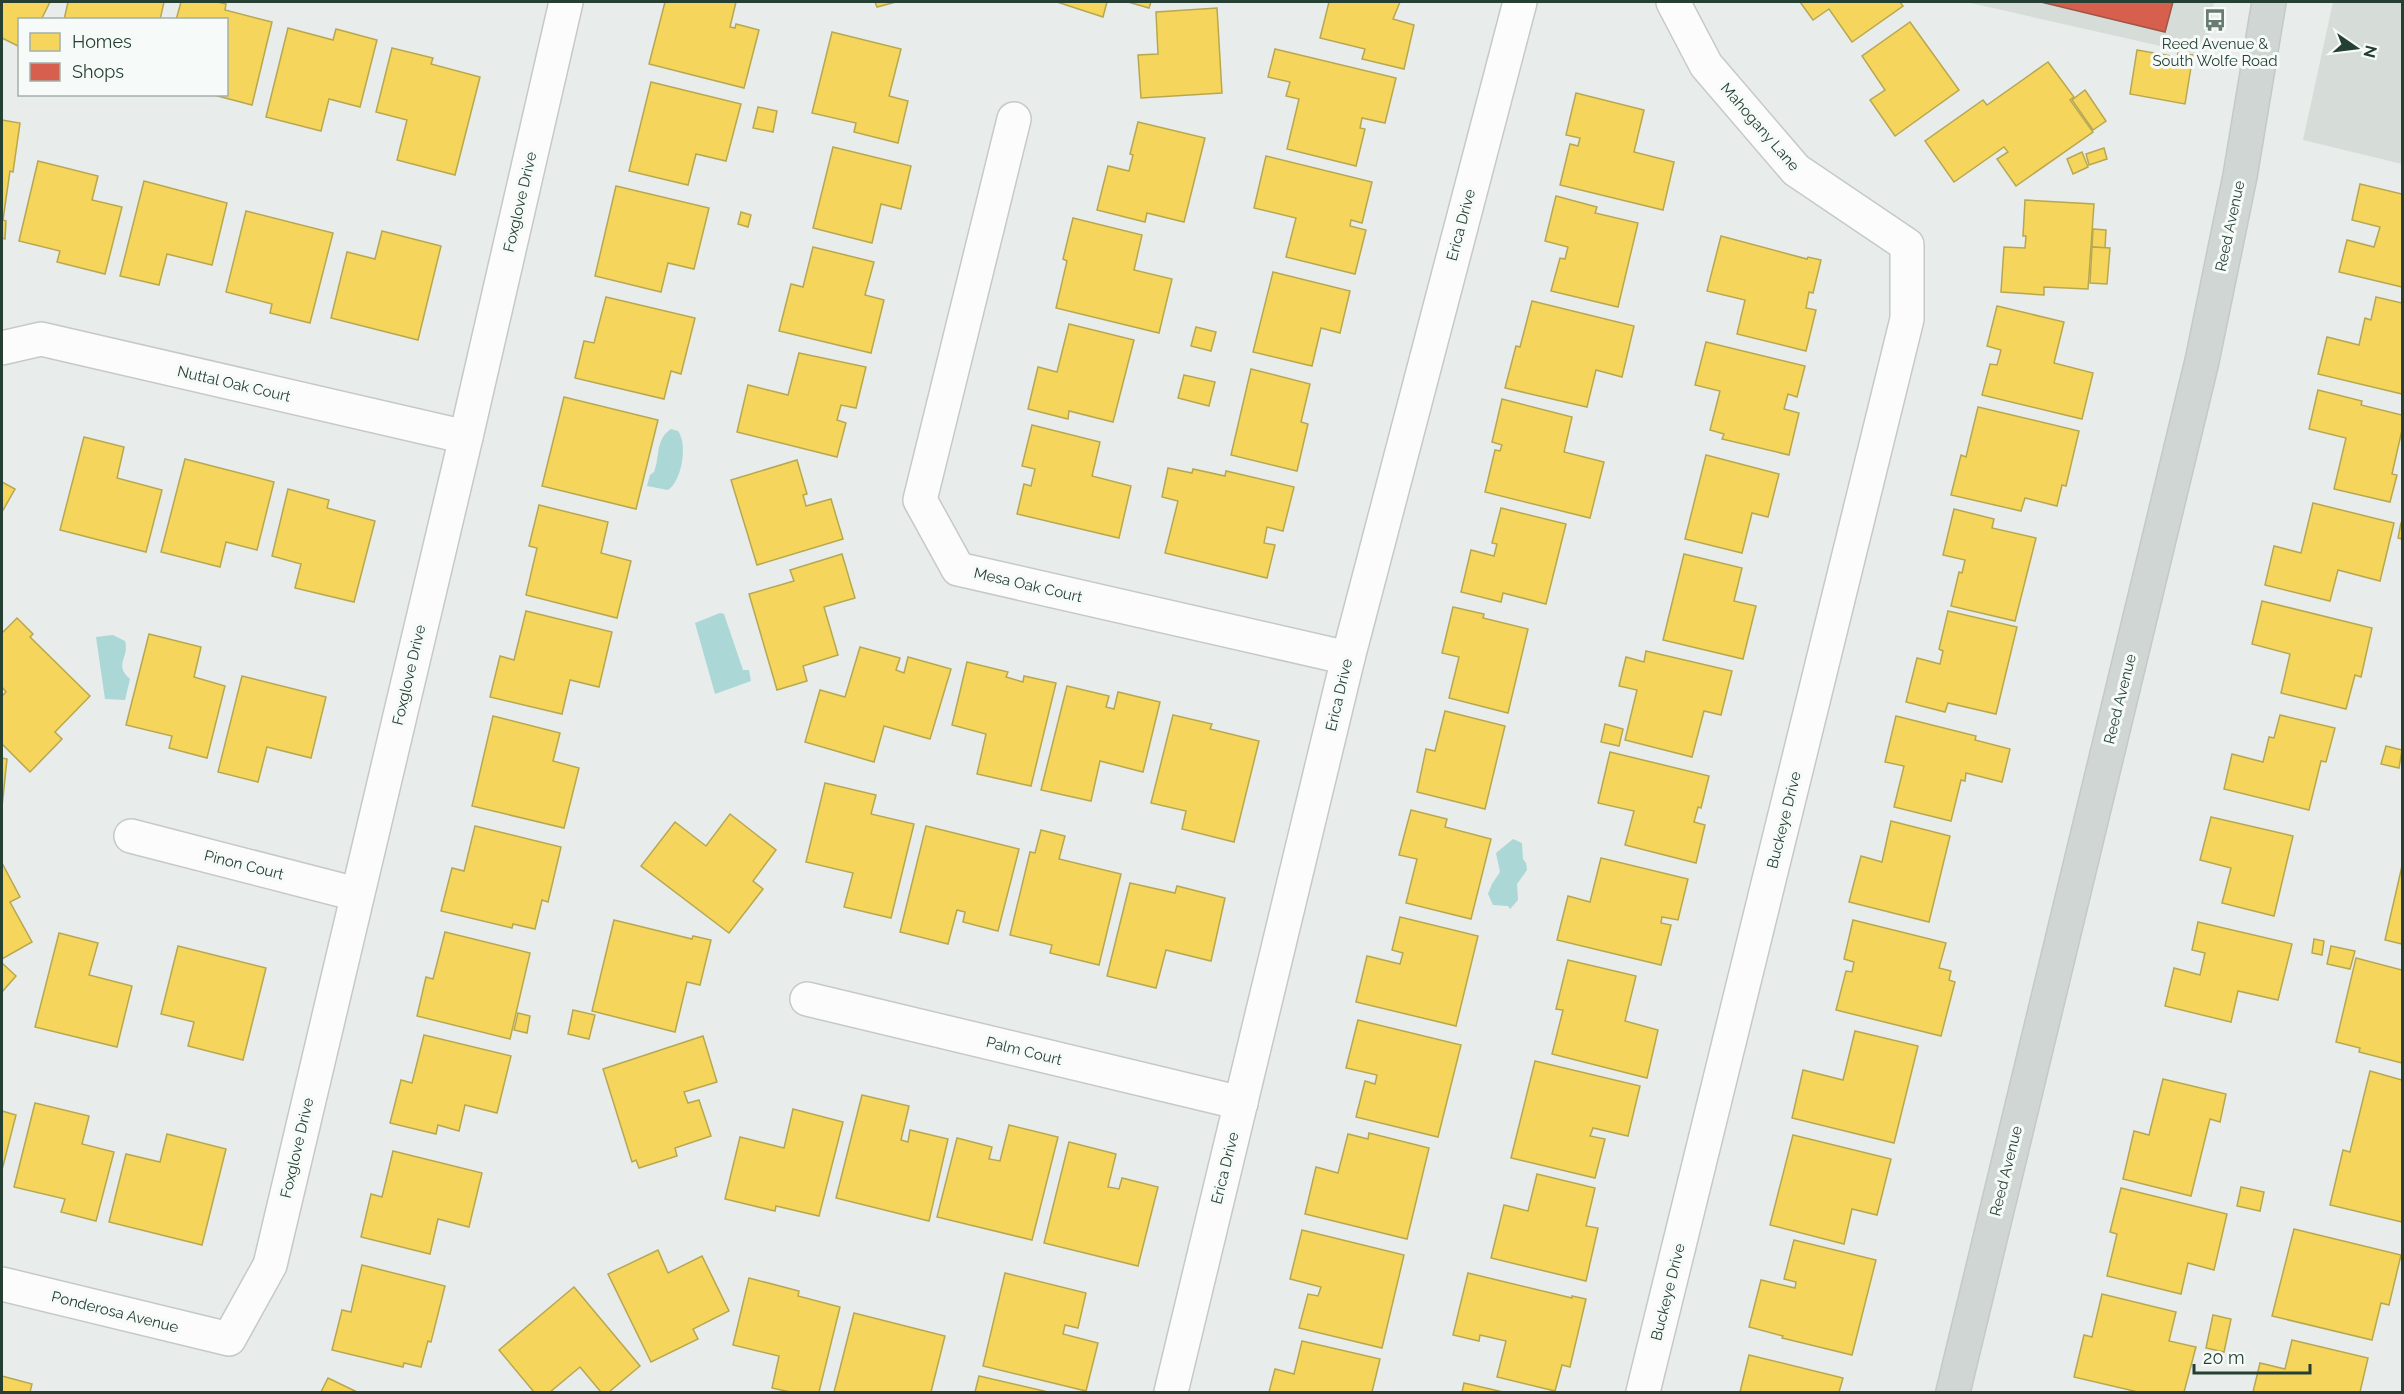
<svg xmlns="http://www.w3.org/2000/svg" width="2404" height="1394" viewBox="0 0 2404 1394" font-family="Raleway,sans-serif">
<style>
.built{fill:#d6ddd9}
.water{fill:#abd8d6}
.homes{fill:#f6d55c;stroke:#b7a850;stroke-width:1.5}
.shops{fill:#d6604d;stroke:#a15645;stroke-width:1.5}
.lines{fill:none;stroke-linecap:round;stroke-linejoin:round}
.minor-casing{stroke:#c5c9c7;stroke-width:36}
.major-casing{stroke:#c3cac7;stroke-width:36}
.minor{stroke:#fcfcfc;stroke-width:33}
.major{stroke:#d0d6d3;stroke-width:33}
.labels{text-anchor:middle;stroke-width:6;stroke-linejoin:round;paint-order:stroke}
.poi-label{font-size:15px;fill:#254033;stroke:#f6faf8}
.street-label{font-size:15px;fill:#254033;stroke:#f6faf8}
</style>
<rect width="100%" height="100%" fill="#e8ecea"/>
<g class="built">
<path d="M1966,2H2214L2205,56Z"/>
<path d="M2333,2H2402V164L2303,140Z"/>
</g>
<g class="water">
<path d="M671,429L678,431C688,444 682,481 668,490L647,486L650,475L654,472C660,458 655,439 671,429Z"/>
<path d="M720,613L724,614L743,670H749L751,681L715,694L695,623Z"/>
<path d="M113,635L125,641C130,658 113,664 130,679L125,700L105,699L96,637Z"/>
<path d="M1513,839L1522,843L1523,859L1526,863L1527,870L1517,884L1518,900L1510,909L1508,906L1493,905L1488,894L1492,884L1500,872L1496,853Z"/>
</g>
<g class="homes">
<path d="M2,2H50L41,20H20V47L2,38Z"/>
<path d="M68,2H164L160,20H64Z"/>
<path d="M181,2H218L226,4L225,10L272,22L252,105L210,94H226V20H176Z"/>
<path d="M665,2H736L730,27L735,28L736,24L759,30L744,88L649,64Z"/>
<path d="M875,2H896L877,7Z"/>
<path d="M1057,2H1107L1103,17Z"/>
<path d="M1128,2H1151L1149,8Z"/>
<path d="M1329,2H1400L1393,19L1414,25L1404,69L1362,59L1365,49L1320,38Z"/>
<path d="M1800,2H1900L1903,6L1852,42L1829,9L1813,20Z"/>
<path d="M1217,8L1222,93L1141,98L1138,55L1158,54L1156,12Z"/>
<path d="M1910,22L1959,90L1895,136L1870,100L1885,90L1862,56Z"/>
<path d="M288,28L333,40L336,29L377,40L360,107L329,99L321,131L266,117Z"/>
<path d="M832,32L901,49L889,96L908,101L898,143L854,132L856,123L812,113Z"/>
<path d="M392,48L433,58L431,64L480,77L455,175L397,160L407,120L376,112Z"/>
<path d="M1275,49L1396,78L1385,123L1362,118L1360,128L1365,129L1356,166L1287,149L1299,99L1286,96L1290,82L1268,77Z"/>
<path d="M2137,50L2177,57L2178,53L2193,55L2185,104L2130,94Z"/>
<path d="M2048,62L2074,97L2070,100L2093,132L2016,186L1997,159L2008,152L2004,147L1954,182L1925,141L1983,100L1987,105Z"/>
<path d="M651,82L741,104L726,161L696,154L688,185L629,171Z"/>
<path d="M2085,90L2106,121L2093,130L2072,100Z"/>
<path d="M1576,93L1644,110L1634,152L1674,162L1663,210L1560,185L1570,144L1578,146L1580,138L1566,135Z"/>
<path d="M758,107L777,111L773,132L753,128Z"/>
<path d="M2,120L20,123L13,172L10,171L3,220L6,221L5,239L2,238Z"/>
<path d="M1138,122L1205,138L1184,222L1147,213L1145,222L1097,210L1108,166L1129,171L1133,155L1130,154Z"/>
<path d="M833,147L911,166L901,209L881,204L872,243L813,228Z"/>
<path d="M2104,148L2107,159L2089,165L2086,154Z"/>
<path d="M2082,152L2088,167L2073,174L2067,159Z"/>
<path d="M1266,156L1372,182L1362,223L1351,220L1350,226L1366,230L1355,274L1286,257L1296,218L1254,208Z"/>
<path d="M38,161L98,176L92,200L122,207L105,274L57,262L60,251L19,241Z"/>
<path d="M144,181L227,203L212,265L167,254L159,285L120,276Z"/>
<path d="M2360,184L2402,194V287L2339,272L2347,240L2374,247L2380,227L2352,220Z"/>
<path d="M616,186L709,208L694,269L668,263L661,292L595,276Z"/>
<path d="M1556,196L1597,207L1595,213L1638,223L1618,307L1551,291L1560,258L1565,259L1568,247L1545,241Z"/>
<path d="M2025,200L2094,204L2088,289L2044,287V295L2001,292L2004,247L2025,248L2026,236H2023Z"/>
<path d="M246,211L333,233L310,323L270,313L272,304L226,292Z"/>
<path d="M741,212L751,215L748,227L738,224Z"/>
<path d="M1073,218L1142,235L1134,270L1172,279L1159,333L1056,308L1067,261L1063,259Z"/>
<path d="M2093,229L2106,230L2105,248L2092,247Z"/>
<path d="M382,231L441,246L418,340L331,318L347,252L375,259Z"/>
<path d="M1721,236L1807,259L1808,257L1821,260L1813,293L1809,292L1806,308L1816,310L1806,351L1737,334L1745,300L1707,291Z"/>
<path d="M813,247L874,262L865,295L884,300L871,353L779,331L791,284L803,287Z"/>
<path d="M2092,247L2110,248L2107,284L2090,283Z"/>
<path d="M1273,272L1350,291L1340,333L1321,328L1312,366L1253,352Z"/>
<path d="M606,297L695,318L681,374L671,371L664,399L575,378L584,341L594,343Z"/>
<path d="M2376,297L2402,303V394L2318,374L2327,337L2359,345L2365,318L2371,320Z"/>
<path d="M1532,301L1634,326L1622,377L1596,370L1587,407L1505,388L1516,346L1520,347Z"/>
<path d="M1997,306L2064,322L2054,363L2093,373L2082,419L1982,395L1990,364L1997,365L2001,350L1987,346Z"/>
<path d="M1069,324L1134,340L1113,422L1069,411L1068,419L1028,409L1038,367L1057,372Z"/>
<path d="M1196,327L1216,332L1211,351L1191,346Z"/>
<path d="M1706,342L1805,366L1797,397L1788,394L1784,409L1799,413L1789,455L1722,439L1724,434L1710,430L1720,391L1695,385Z"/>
<path d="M799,353L866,367L856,408L841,405L837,420L846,423L837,457L737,432L748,385L788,395Z"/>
<path d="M1251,369L1310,384L1301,422L1308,424L1297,471L1231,455Z"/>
<path d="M1184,375L1215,382L1209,406L1178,398Z"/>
<path d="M2318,390L2362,401L2361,405L2402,415V430L2392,474L2397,475L2390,502L2334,489L2346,438L2309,429Z"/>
<path d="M564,397L658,420L636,509L542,486Z"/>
<path d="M1502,399L1572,417L1564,452L1604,462L1590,518L1485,492L1495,450L1500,451L1502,445L1492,442Z"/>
<path d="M1978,407L2079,431L2066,486L2062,485L2057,506L2025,498L2021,511L1951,495L1961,455L1966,457Z"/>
<path d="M1032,425L1100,442L1092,476L1131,486L1119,538L1017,514L1024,484L1031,486L1035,469L1022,466Z"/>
<path d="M84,437L124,447L117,478L162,490L146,552L60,530Z"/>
<path d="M1706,455L1779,474L1768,517L1752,513L1742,553L1685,539Z"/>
<path d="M185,459L274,482L257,550L226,542L220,567L161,552Z"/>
<path d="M797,460L807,494L803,495L806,506L831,499L843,539L757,565L731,480Z"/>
<path d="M1168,468L1192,473L1193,469L1225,476L1226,471L1294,487L1283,531L1267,527L1264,543L1275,545L1267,578L1165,553L1178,501L1162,497Z"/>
<path d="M2,482L15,489L2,512Z"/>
<path d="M288,489L329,500L327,508L375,521L354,602L295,588L301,564L272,556Z"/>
<path d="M2313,503L2394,523L2380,581L2338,570L2330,601L2265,585L2274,546L2301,553Z"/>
<path d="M539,505L608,522L601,553L631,561L617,618L526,595L537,548L529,546Z"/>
<path d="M1501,508L1566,524L1546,604L1503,593L1501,602L1461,592L1471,550L1494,556L1497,544L1492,543Z"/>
<path d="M1954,509L1994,519L1992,528L2036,538L2015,621L1951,606L1959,572L1962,573L1965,560L1943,555Z"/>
<path d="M2401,523H2402V539L2398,538Z"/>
<path d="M842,554L855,598L824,607L838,655L803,666L807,681L777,690L749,594L794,581L790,570Z"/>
<path d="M1684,554L1742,568L1734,601L1756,606L1743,659L1663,640Z"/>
<path d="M2262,601L2372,628L2361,677L2355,675L2346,709L2281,693L2290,654L2252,644Z"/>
<path d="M1453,607L1484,614L1483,618L1528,629L1508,713L1449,698L1459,657L1442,653Z"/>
<path d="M526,611L612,632L599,687L570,680L562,714L490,697L500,656L514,660Z"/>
<path d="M1948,611L2017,627L1996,714L1948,703L1945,712L1906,702L1917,658L1940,664L1943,651L1939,649Z"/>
<path d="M17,618L33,634L30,637L90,696L55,732L62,739L30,772L2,744V696L6,692L2,687V633Z"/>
<path d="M149,634L201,647L194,677L225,686L207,758L169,748L172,736L126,725Z"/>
<path d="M860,647L900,658L896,670L904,673L908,657L951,669L930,739L884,726L874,762L805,742L820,690L845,697Z"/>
<path d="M1646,651L1732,671L1721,715L1704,711L1692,757L1625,740L1637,690L1619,686L1626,657L1644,662Z"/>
<path d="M967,662L1008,672L1006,677L1023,682L1024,676L1056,683L1031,786L977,774L986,734L952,725Z"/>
<path d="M242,676L326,697L311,758L267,747L258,782L218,772Z"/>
<path d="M1067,686L1109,696L1106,707L1114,709L1118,692L1160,702L1143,772L1100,761L1091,801L1041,790Z"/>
<path d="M1445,711L1505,726L1485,809L1417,792L1426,749L1435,751Z"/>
<path d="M1173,715L1212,724L1210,729L1259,741L1234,842L1182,829L1186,811L1151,803Z"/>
<path d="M2280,715L2335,728L2326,762L2321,761L2309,810L2224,789L2232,754L2263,762L2269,737L2274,738Z"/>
<path d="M493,716L560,733L553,761L579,768L564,828L472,806Z"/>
<path d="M1896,716L1976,736L1975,740L2010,749L2002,782L1966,773L1965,781L1961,780L1951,821L1894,807L1904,766L1885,762Z"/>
<path d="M1605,724L1623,729L1619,746L1601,742Z"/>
<path d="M2386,746L2402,750L2399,768L2381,764Z"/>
<path d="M1610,752L1709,776L1701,808L1698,807L1694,822L1705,825L1696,863L1625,845L1634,811L1598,803Z"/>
<path d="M2,758L7,759L2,807Z"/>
<path d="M825,783L876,795L871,814L914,824L891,918L844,907L853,873L806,862Z"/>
<path d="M1411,810L1447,819L1445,827L1491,839L1471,919L1406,903L1417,859L1399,855Z"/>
<path d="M730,814L776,850L753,881L763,889L729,933L641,866L675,822L706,846Z"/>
<path d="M2211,817L2293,836L2274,916L2222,903L2231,868L2200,860Z"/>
<path d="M1891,821L1950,836L1929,922L1849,902L1861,856L1882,862Z"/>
<path d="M475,826L561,847L548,902L542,900L535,929L513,924L512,928L441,911L452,868L464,871Z"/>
<path d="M926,826L1019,849L998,931L963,922L965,912L957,910L948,944L900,932Z"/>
<path d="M1041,830L1065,836L1059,859L1121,874L1099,965L1050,953L1052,945L1010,935L1030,852L1035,853Z"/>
<path d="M1601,858L1688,879L1678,920L1662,917L1661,923L1671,925L1661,965L1557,940L1568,896L1590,902Z"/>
<path d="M2,863L20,897L10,902L32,942L2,959Z"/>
<path d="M2402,866V944L2385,940Z"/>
<path d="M1130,883L1175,893L1177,886L1225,898L1211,961L1166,950L1156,988L1107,976Z"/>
<path d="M1400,917L1478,936L1456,1026L1356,1002L1367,956L1400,964L1403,953L1392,950Z"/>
<path d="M614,920L692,939L693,936L711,940L700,985L687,982L675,1032L592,1011Z"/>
<path d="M1853,920L1946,943L1939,968L1951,971L1949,980L1955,982L1941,1036L1836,1010L1846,971L1852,972L1854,962L1844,959Z"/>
<path d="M2198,922L2292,944L2278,1000L2238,991L2231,1022L2165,1006L2174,968L2200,975L2205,953L2192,950Z"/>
<path d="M445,932L530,953L510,1039L417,1016L426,977L433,979Z"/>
<path d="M59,933L98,943L89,975L132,986L117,1047L35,1027Z"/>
<path d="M2314,939L2324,941L2322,955L2312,953Z"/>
<path d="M178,946L266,968L243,1060L188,1046L194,1022L161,1014Z"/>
<path d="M2331,946L2355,951L2350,969L2327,964Z"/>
<path d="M2356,958L2402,970V1063L2359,1052L2360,1048L2336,1042Z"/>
<path d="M1568,960L1636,976L1625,1021L1658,1030L1647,1078L1552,1054L1563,1010L1556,1009Z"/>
<path d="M2,963L16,976L2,992Z"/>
<path d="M573,1010L595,1015L589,1039L568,1034Z"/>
<path d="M518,1013L530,1016L527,1033L514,1030Z"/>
<path d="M1358,1020L1461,1045L1438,1137L1356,1117L1365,1081L1375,1084L1377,1075L1346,1068Z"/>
<path d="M1855,1031L1918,1046L1894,1143L1792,1118L1803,1070L1843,1080Z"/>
<path d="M424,1035L511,1056L497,1113L465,1105L459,1131L438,1125L436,1134L390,1123L401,1080L412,1083Z"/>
<path d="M703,1036L717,1082L684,1092L688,1103L699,1100L711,1136L675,1148L677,1156L639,1168L636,1160L632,1162L603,1069Z"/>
<path d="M1535,1061L1640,1086L1628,1136L1593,1128L1590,1136L1605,1139L1595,1178L1511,1158Z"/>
<path d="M2370,1071L2402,1080V1222L2330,1205L2343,1150L2350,1152Z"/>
<path d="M2163,1079L2226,1094L2220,1122L2210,1119L2191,1196L2123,1179L2134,1131L2149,1135Z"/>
<path d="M862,1095L909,1106L901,1140L908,1142L910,1130L948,1139L929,1221L836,1198Z"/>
<path d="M35,1103L89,1116L82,1144L114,1152L96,1221L61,1212L65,1199L14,1187Z"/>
<path d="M793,1109L843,1122L819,1216L776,1206L775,1211L725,1199L740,1137L784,1148Z"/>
<path d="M2,1111L16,1115L2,1170Z"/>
<path d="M1009,1125L1058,1137L1032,1240L937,1217L957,1138L992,1147L989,1159L1000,1161Z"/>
<path d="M1369,1133L1429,1148L1407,1239L1305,1214L1316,1167L1338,1173L1348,1134L1368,1139Z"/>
<path d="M167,1134L226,1149L202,1245L109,1222L126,1154L160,1162Z"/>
<path d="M1793,1135L1891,1159L1877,1215L1852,1209L1844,1244L1770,1225Z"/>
<path d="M1069,1142L1116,1154L1108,1187L1119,1189L1122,1178L1158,1187L1138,1266L1044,1243Z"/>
<path d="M393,1151L482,1173L469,1227L438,1219L430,1254L361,1237L371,1194L382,1197Z"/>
<path d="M1537,1174L1595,1188L1586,1226L1598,1228L1586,1281L1491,1258L1504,1205L1528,1211Z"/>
<path d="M2241,1187L2264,1192L2260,1211L2237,1206Z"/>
<path d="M2121,1188L2227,1214L2214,1270L2188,1263L2181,1294L2107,1276L2117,1234L2110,1232Z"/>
<path d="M2294,1229L2401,1255L2389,1305L2381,1303L2372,1340L2272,1316Z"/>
<path d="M1302,1230L1404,1255L1382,1348L1299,1328L1308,1294L1318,1296L1321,1287L1290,1279Z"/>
<path d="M1794,1240L1876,1260L1852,1355L1782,1338L1783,1336L1749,1327L1761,1280L1795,1288L1796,1282L1784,1279Z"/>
<path d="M658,1250L668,1273L702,1256L729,1311L693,1329L698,1339L651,1362L608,1274Z"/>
<path d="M362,1265L445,1286L431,1342L428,1341L421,1367L404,1363L403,1367L332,1350L342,1310L351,1312Z"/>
<path d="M1005,1273L1086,1293L1078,1328L1065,1325L1063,1334L1098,1343L1086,1391L983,1366Z"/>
<path d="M1468,1273L1572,1298V1296L1586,1299L1570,1367L1562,1365L1555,1391L1497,1377L1506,1341L1480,1335L1479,1341L1453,1335Z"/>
<path d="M749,1278L799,1291L798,1296L840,1307L819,1392H790L772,1388L779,1356L733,1345Z"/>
<path d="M574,1287L640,1366L609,1392H601L580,1367L550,1392H534L499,1350Z"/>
<path d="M2102,1294L2176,1312L2169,1341L2196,1347L2184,1392H2138L2074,1377L2084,1335L2092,1337Z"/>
<path d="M854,1313L945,1336L931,1392H834Z"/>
<path d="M2213,1315L2231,1319L2224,1352L2206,1348Z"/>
<path d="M2292,1340L2368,1358L2360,1392H2253L2260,1363L2285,1369Z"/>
<path d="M1302,1341L1380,1359L1372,1392H1269L1275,1369L1294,1374Z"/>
<path d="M1749,1355L1843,1378L1839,1392H1740Z"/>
<path d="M2,1376L32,1384L30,1392H2Z"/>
<path d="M979,1376L1048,1392H975Z"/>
<path d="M328,1378L357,1392H321Z"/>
<path d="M1464,1383L1503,1392H1462Z"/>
</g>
<path class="shops" d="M2041,2H2173L2165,32Z"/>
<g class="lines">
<g class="minor-casing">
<g id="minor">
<path d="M1014,119L920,500L958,569L1348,658"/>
<path d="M2,348L41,339L466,437"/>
<path d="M131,836L356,894"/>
<path d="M807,999L1241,1103"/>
<path d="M2,1284L229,1339L270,1265L466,437L566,2"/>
<path d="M1171,1392L1348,658L1520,2"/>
<path d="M1643,1392L1907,319V245L1796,170L1706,65L1673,2"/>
</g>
</g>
<g class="major-casing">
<path id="major" d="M1953,1392L2202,361L2240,176L2269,2"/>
</g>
<use href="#minor" class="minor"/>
<use href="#major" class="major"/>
</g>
<defs>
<g id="bus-bare" transform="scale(1.8)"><path d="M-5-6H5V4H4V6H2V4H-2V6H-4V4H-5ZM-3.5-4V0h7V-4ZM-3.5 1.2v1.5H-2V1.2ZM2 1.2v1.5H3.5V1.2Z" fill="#697c73" stroke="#f6faf8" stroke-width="2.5" paint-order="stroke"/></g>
</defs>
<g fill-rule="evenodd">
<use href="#bus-bare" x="2215" y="20"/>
</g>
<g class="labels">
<g class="poi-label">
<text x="2215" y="49">Reed Avenue &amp;<tspan x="2215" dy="17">South Wolfe Road</tspan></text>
</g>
<g class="street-label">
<text transform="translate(1760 127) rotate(49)" y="5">Mahogany Lane</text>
<text transform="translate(520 202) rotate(-77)" y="5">Foxglove Drive</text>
<text transform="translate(1461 225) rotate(-75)" y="5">Erica Drive</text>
<text transform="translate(2230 226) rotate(-78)" y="5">Reed Avenue</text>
<text transform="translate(234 384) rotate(13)" y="5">Nuttal Oak Court</text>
<text transform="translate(1028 585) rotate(13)" y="5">Mesa Oak Court</text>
<text transform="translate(409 675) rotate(-77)" y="5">Foxglove Drive</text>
<text transform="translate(1339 695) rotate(-77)" y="5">Erica Drive</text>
<text transform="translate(2120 699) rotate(-76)" y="5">Reed Avenue</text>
<text transform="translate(1784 820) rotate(-76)" y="5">Buckeye Drive</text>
<text transform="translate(244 865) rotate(14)" y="5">Pinon Court</text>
<text transform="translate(1024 1051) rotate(14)" y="5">Palm Court</text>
<text transform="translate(297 1148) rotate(-77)" y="5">Foxglove Drive</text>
<text transform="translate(1225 1168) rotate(-76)" y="5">Erica Drive</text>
<text transform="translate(2006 1171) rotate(-76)" y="5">Reed Avenue</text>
<text transform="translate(1668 1292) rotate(-76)" y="5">Buckeye Drive</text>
<text transform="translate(115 1312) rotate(14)" y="5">Ponderosa Avenue</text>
</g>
</g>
<rect width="2404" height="1394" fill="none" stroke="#254033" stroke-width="6"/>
<rect x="18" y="18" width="210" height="78" fill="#f6faf8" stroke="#a2b0a9" stroke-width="1.5"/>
<rect x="30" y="33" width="30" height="18" fill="#f6d55c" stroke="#a2b0a9" stroke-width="1.5"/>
<text x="72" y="48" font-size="18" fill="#254033">Homes</text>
<rect x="30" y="63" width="30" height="18" fill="#d6604d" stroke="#a2b0a9" stroke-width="1.5"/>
<text x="72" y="78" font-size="18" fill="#254033">Shops</text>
<g transform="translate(2356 48) rotate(104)" stroke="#f6faf8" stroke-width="4.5" paint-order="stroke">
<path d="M0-4.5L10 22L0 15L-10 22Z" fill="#254033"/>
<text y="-9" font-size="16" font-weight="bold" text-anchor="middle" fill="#254033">N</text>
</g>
<path d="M2194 1364v9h116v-9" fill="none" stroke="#254033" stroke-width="3"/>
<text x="2203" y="1364" font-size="18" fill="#254033" stroke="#f6faf8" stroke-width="4.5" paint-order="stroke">20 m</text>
</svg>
